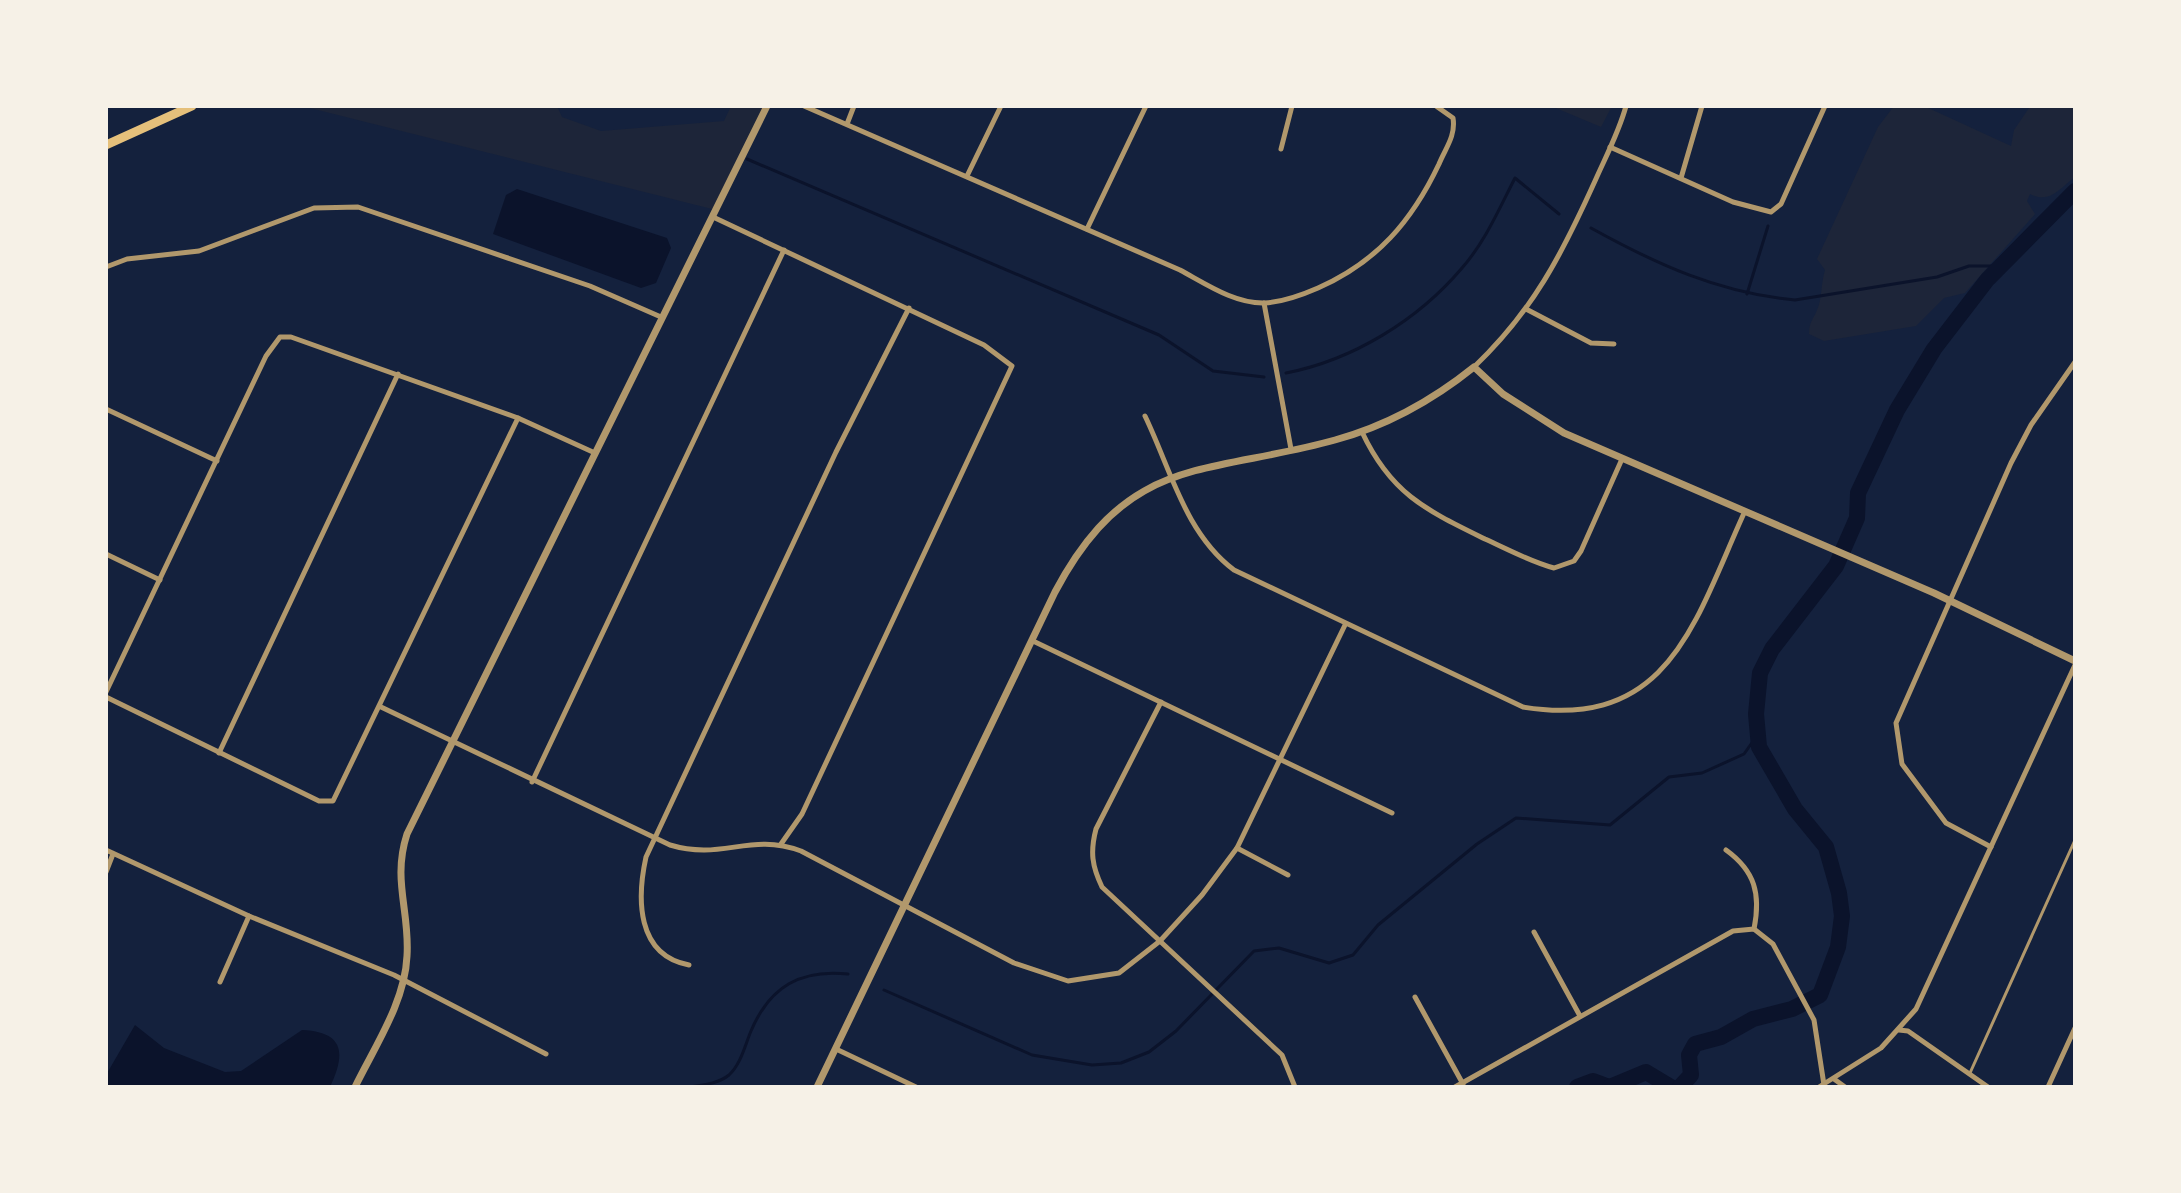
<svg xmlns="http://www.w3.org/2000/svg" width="2181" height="1193" viewBox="0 0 2181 1193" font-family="'Open Sans',sans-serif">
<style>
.green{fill:#1d2539}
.water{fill:#0b132b}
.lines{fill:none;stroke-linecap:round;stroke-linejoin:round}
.stream{stroke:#0b132b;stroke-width:3}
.river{stroke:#0b132b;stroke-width:16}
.service{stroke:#b1986c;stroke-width:3}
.minor{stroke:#b1986c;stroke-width:5}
.tertiary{stroke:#b1986c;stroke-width:7}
.trunk{stroke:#e5c07b;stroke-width:9}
</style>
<rect width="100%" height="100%" fill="#14213d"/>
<g class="green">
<path d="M314,106H557L562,117L601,131L724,121L731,106H767L716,210L310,108Z"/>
<path d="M1551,106H1612L1601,127Z"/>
<path d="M1894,106H1924L2011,146L2014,130L2029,108L2075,106V177C2059,189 2050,204 2030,194L2027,201L2035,214L1965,293L1944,298L1916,326L1824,341L1809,334C1809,322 1813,320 1817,310C1822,300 1821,282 1825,270L1817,259L1878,127Z"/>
</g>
<g class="water">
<path d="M517,189L667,238L671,248L656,283L641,288L493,234L506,195Z"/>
<path d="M135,1025L164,1048L225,1072L241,1071L302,1030C346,1032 345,1055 330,1087H106V1075Z"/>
</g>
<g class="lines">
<g class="stream">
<path d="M747,159L1159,335L1213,371L1264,377"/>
<path d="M1591,228C1656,264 1719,293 1795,300L1937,277L1969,266H1999"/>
<path d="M1747,294L1768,226"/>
<path d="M1286,373C1353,360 1418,320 1462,268C1485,242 1499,209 1515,178L1559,214"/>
<path d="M884,990L1032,1055L1092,1065L1121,1063L1149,1052L1176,1031L1254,951L1279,948L1329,963L1353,955L1378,925L1477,844L1516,818L1610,825L1669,777L1702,773L1744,754L1756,737"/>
<path d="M574,1087H662"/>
<path d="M688,1087C701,1086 718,1084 729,1075C741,1064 745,1045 751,1031C770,986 801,969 848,974"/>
</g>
<g class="river">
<path d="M1577,1087L1593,1081L1609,1087"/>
<path d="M1610,1087L1646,1072L1671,1087"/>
<path d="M1680,1087L1691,1075L1689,1055L1695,1044L1721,1037L1753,1019L1792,1009L1820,995L1838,947L1842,916L1839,893L1826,847L1795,809L1759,747L1756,714L1760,673L1772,649L1836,566L1857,518L1858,493L1897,410L1934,349L1987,280L2075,191"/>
</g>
<path class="service" d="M1970,1073L2075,840"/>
<g class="minor">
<path d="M804,106L1180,270C1206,284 1235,304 1265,303C1283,302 1302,295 1318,288C1377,262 1412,221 1439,164C1445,149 1456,136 1453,118L1436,106"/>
<path d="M847,124L854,106"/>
<path d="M1610,147L1733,202L1771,212L1781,204L1825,106"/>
<path d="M1281,149L1292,106"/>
<path d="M967,176L1001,106"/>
<path d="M1681,178L1702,106"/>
<path d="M713,217L984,345L1012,366L802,814L781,844"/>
<path d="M1087,229L1146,106"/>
<path d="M106,267L127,259L199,251L314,208L358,207L590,286L661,317"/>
<path d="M1264,303L1291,449"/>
<path d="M1526,309L1591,343L1614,344"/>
<path d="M1474,367C1533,311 1562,254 1595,181C1606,156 1619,132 1626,106"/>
<path d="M106,409L217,461"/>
<path d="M1145,416C1171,470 1185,533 1234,570L1523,707C1670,731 1695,620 1745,511"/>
<path d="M1362,432C1391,494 1426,510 1485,539C1507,549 1531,562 1554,568L1574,561L1581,551L1622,459"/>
<path d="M106,554L160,580"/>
<path d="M1033,641L1392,813"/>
<path d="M106,692L266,356L280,337H291L518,418L595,453"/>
<path d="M106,697L319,801H333L518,418"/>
<path d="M1161,702L1096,829C1090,852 1092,866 1102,887L1282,1055L1295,1087"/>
<path d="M381,707L670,845C723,861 749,832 801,851L1014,963L1068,981L1119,973L1160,941L1202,895L1237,848L1345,625"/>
<path d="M219,753L398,374"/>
<path d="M532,782L784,250"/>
<path d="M1991,847L1946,823L1902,764L1896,723L2011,463L2031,425L2075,362"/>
<path d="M1237,848L1288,875"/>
<path d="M106,850L249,916L394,975L546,1054"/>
<path d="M1726,850C1755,871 1761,894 1754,929"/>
<path d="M106,872L113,854"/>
<path d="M1534,932L1580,1016"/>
<path d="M689,965C636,955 637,898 646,857L836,452L909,308"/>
<path d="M220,982L249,916"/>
<path d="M1415,997L1463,1084"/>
<path d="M1899,1030L1908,1031L1988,1087"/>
<path d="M836,1049L916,1087"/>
<path d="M1834,1079L1845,1087"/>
<path d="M1455,1087L1733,931L1754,929L1773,944L1814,1020L1824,1085"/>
<path d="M1819,1087L1881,1048L1916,1009L2075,665"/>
<path d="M2048,1087L2075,1028"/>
</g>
<g class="tertiary">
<path d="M355,1087C375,1046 405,1002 407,956C410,911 392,880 407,834L767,106"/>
<path d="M817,1087L1055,592C1129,453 1205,476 1335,440C1386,426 1433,400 1474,367L1503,394L1564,433L1934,593L2075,661"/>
</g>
<path class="trunk" d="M106,145L192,106"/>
</g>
<rect width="2181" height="1193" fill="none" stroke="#f6f1e7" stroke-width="216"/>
</svg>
